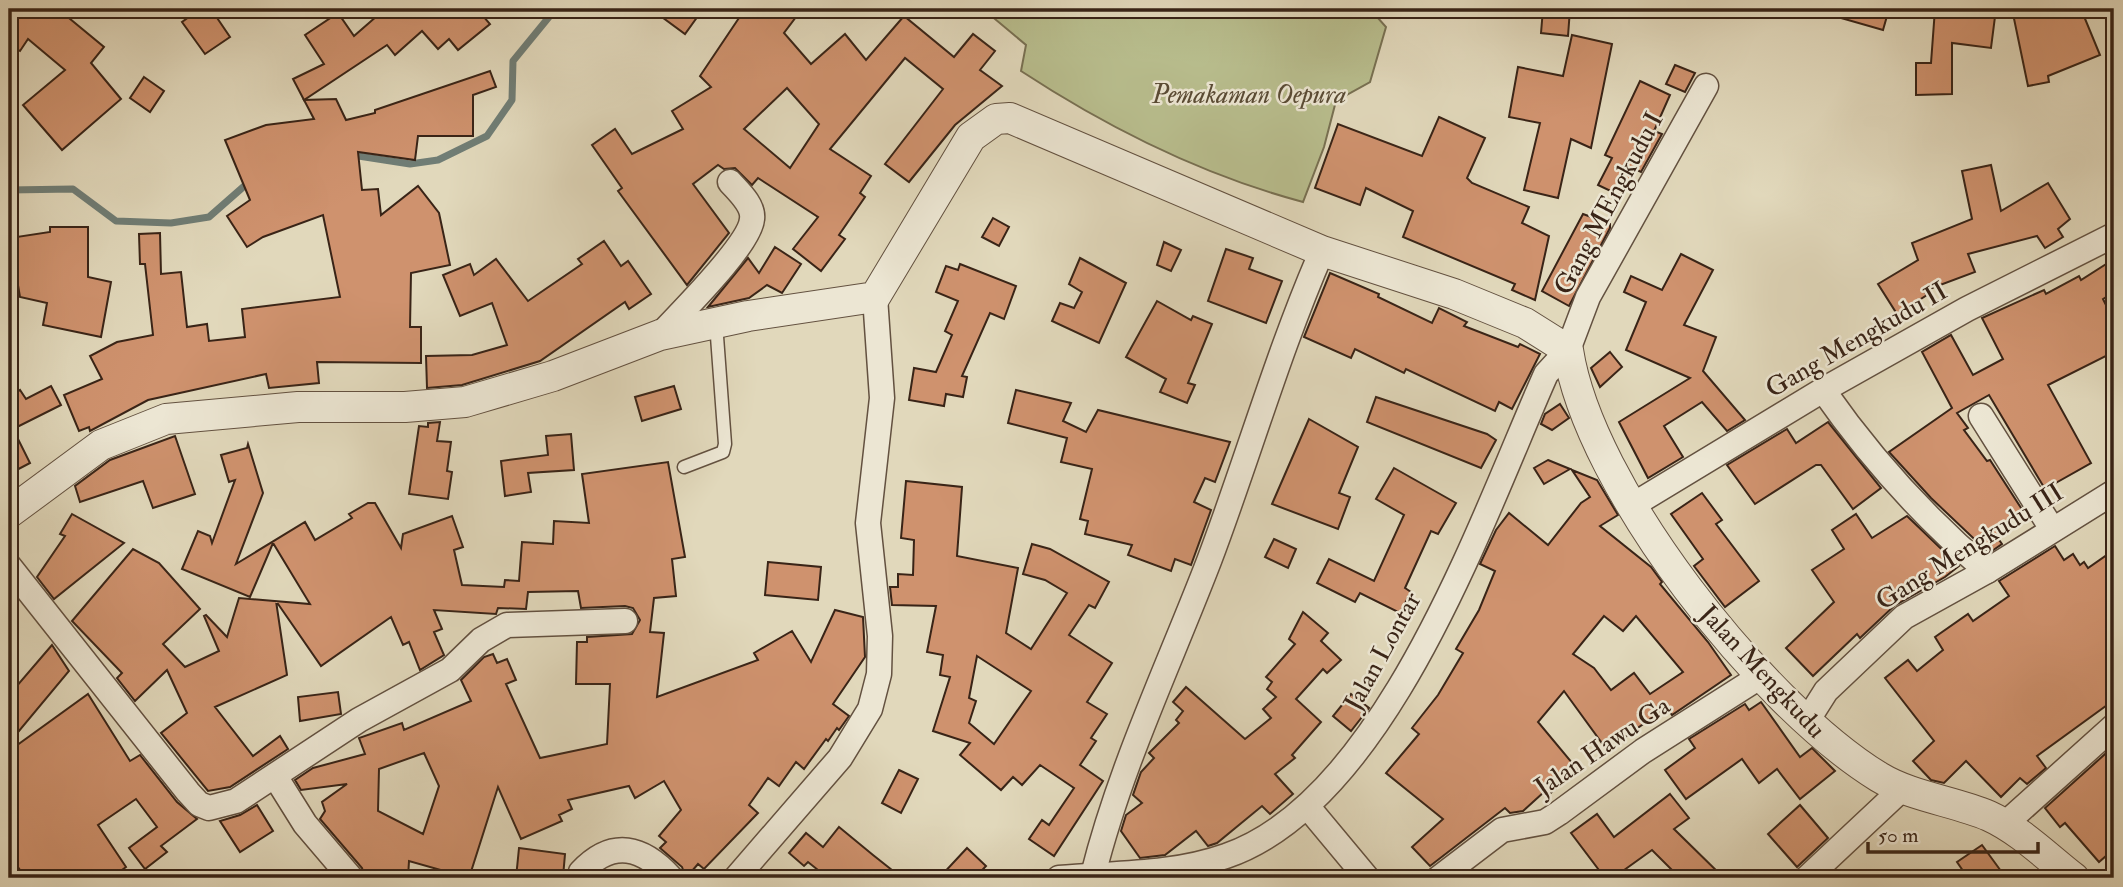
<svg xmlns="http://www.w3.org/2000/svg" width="2123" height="887" viewBox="0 0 2123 887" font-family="'IM FELL Double Pica',serif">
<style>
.green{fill:#b8bd8d;stroke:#787052;stroke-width:2}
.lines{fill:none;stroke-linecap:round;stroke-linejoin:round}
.stream{stroke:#707d75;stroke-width:7}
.building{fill:#cf926e;stroke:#392417;stroke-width:2;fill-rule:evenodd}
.service-casing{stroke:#635140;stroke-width:15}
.minor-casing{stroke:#635140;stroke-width:27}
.tertiary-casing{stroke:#635140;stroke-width:32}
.service{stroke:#ece6d3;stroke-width:12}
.minor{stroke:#ece6d3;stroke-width:24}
.tertiary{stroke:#ece6d3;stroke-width:30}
.labels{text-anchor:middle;stroke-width:5;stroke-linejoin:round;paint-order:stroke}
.park-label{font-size:26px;font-style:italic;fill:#594a34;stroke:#ece6d3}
.street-label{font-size:26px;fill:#392417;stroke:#ece6d3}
</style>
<rect width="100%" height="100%" fill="#e1d8bb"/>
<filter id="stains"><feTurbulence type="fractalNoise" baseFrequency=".00286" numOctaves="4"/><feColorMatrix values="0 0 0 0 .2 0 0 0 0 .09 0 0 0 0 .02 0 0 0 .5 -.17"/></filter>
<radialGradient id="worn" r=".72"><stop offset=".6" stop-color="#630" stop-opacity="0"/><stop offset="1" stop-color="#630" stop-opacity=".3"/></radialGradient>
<path class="green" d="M983,9H1370L1386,27L1370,82L1336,101L1324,147L1303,202C1202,175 1108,128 1021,71L1026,45Z"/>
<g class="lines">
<g class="stream">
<path d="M352,155L410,164L438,160L487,136L512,100L513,61L549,17L552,9"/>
<path d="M9,190L73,189L116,221L171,223L209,217L250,181"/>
</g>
</g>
<g class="building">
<path d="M9,9H58L104,47L91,63L121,99L62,150L23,105L65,70L28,39L20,51L9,44Z"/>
<path d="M200,9H211L230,37L205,54L182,22Z"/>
<path d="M385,9H477L490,24L458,50L449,39L438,49L422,31L395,55L387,45L304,100L293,79L324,64L305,35L338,13L354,36Z"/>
<path d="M651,9H703L685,34Z"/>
<path d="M745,9H802L784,33L811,64L845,34L866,60L904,16L954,57L973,34L995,51L980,70L1002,86L955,125L909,182L885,164L943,89L905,58L830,149L871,176L860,193L865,197L839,235L845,239L821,271L793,249L818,217L758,178L752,185L735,168L724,169L718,165L693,184L729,233L687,285L618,191L622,188L592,145L615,129L632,154L683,129L672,111L711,87L700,76ZM787,88L819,124L790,168L744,129Z"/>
<path d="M1543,9H1570L1568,36L1541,33Z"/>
<path d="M1827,9H1889L1883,30L1827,14Z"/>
<path d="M1935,9H1996L1991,48L1952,43V94L1916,95V63H1931Z"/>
<path d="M2012,9H2081L2100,55L2048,76L2049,82L2028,86Z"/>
<path d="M1572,35L1612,44L1591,148L1571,139L1558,198L1524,190L1540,123L1509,117L1518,67L1563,76Z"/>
<path d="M1675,65L1695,73L1685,92L1666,84Z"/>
<path d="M490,71L496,87L473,95V136H418L415,160L358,152L362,190L378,189L381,215L418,186L439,213L450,265L411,273L410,327H421V363L317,362L319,383L269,388L266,374L148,400L90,431L89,427L79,431L64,395L102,379L90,356L117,342L153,335L145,264H140L139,234L160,233L161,274L181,272L187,327L207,324L209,341L245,337L242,309L340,297L323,215L263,237L247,247L227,216L250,200L225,140L266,125L314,119L304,100L336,99L346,120L375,113V110Z"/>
<path d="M144,77L164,91L150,112L130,98Z"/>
<path d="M1640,81L1670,95L1654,131L1662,134L1641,172L1635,169L1621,196L1598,185L1612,158L1605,155Z"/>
<path d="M1439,117L1485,138L1467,178L1472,183L1529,207L1522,223L1549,236L1535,300L1512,290L1515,284L1403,237L1413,211L1366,188L1360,205L1315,188L1338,124L1422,156Z"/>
<path d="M1991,165L2001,211L2048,183L2070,219L2058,229L2063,237L2045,248L2037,236L1968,254L1975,272L1924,291L1927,295L1897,314L1878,284L1918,260L1912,243L1972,219L1962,171Z"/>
<path d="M1583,214L1610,224V228L1569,306L1542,291Z"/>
<path d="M993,218L1009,227L999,246L982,237Z"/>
<path d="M50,227H88V277L111,282L101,337L43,325L47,303L20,297L10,238L50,232Z"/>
<path d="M604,241L621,266L628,261L651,294L629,309L625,302L540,361L462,385L427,388L426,356L472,355L507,345L492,303L460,316L443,275L470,264L474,275L496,259L528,301L582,264L578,259Z"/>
<path d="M1164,242L1181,250L1171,271L1157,265Z"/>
<path d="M775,247L801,264L782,293L767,285L749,298L708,307L748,258L759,273Z"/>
<path d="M1226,249L1253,258L1249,269L1282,281L1266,323L1208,301Z"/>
<path d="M1681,254L1713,270L1684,325L1716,337L1703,371L1745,420L1727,431L1702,402L1664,426L1683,457L1648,478L1619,422L1690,378L1626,350L1646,302L1624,292L1631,276L1662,290Z"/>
<path d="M1080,258L1126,283L1099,343L1052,321L1060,303L1074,308L1082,292L1069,284Z"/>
<path d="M2114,259V292L2103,299L2114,321V352L2048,385L2091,463L2045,489L1989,395L1957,413L1968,428L1964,430L1987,461L1990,460L2023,511L2002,526L2006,531L1997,537L2002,544L1989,553L1931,498L1889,452L1952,408L1922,352L1951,335L1973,375L2003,359L1982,318L2044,290L2046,294L2079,276L2081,280Z"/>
<path d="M960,264L1016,286L1004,319L990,313L962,376L967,377L963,397L946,394L944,406L909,400L914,368L936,372L952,335L945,331L958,301L936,292L946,266L958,270Z"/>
<path d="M1330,273L1379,294L1378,297L1432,323L1439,308L1467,322L1464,326L1518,347L1520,344L1540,354L1512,409L1499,402L1495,411L1406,369L1404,373L1355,349L1351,358L1304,337Z"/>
<path d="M1157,301L1191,320L1193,316L1212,324L1188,383L1195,385L1187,403L1160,392L1166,379L1126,357Z"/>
<path d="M1610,352L1622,367L1600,387L1591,368Z"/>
<path d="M51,386L61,405L13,429L30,463L9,474V398L20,390L26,399Z"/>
<path d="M674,386L681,409L642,421L635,397Z"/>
<path d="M1016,390L1071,403L1063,421L1086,432L1098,410L1230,442L1215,482L1205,478L1194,502L1211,510L1191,565L1175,559L1171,571L1128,555L1132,545L1085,534L1088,521L1080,519L1092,469L1061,462L1067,438L1008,423Z"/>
<path d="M1376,397L1487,434L1496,440L1481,468L1367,422Z"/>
<path d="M1560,404L1569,418L1552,430L1541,424L1545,414Z"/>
<path d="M1309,419L1358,447L1339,493L1350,497L1338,529L1272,504Z"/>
<path d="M440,422L437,441L451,442L447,471L452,472L448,499L409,494L419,426L428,427V423Z"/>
<path d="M1828,422L1881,488L1853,509L1821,465H1816L1755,504L1727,465L1787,429L1796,443Z"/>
<path d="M571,434L574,470L528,473L531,492L505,496L501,461L548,455L546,436Z"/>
<path d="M175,436L195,494L153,508L143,481L80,502L75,486L110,460Z"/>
<path d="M248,444L263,493L236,564L305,522L315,540L352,518L349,514L368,503H375L401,548L403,534L452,516L463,547L454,550L462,585L504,587L505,580L519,581L522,542L553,544L554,521L589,523L582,474L668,462L685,557L672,559L676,596L654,598L650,632L664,633L657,697L758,660L754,653L792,631L811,662L835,610L863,617L865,657L833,704L849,716L839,730L837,728L828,741L826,739L804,769L796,762L779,786L768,778L749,805L758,813L704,869L698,864L686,878L682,867L660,848L666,842L659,836L681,810L664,781L635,798L629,786L568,800L572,809L559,815L562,821L521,839L498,787L469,878L409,861L408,878H365L362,868L320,819L325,811L322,802L347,784L301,790L295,780L313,768L365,754L359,738L402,723L404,730L471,701L461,680L484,657L493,654L497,663L507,659L516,680L506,684L540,758L607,744L610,684H576L577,642H587V637L632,634L640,620L633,608L625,606L581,608L578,591L528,592L526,609L498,608L496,614L434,610L442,629L434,632L444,655L420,670L409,642L403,645L391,617L321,666L276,601L287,675L215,707L253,756L280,736L288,749L230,787L208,791L161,733L187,713L167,670L135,701L117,678L122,673L72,621L133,549L159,563L200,609L163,644L185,667L219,651L204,616L206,615L227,637L239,598L310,604L273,543L250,597L182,569L198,531L210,536L212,543L235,480L229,482L221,455L247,448ZM424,753L439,786L423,834L378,811L379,769Z"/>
<path d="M1548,460L1570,469L1544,484L1534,468Z"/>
<path d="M1394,468L1456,503L1438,534L1431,531L1405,588L1411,592L1400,613L1360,593L1355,602L1317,583L1329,559L1374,581L1404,515L1376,499Z"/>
<path d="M1572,470L1597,480L1618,515L1600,526L1651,567L1662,582L1660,584L1708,642L1731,675L1672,715L1667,707L1607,750L1564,691L1538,722L1578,770L1547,796L1544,792L1523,811L1510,813L1505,808L1430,866L1412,847L1443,819L1386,773L1419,734L1412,728L1438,695L1463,653L1456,649L1479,610L1495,571L1480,564L1496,530L1509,513L1548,545L1581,503L1590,497ZM1604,616L1623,631L1636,616L1683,672L1650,694L1634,673L1611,690L1594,668L1573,654Z"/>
<path d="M906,481L962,487L957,556L1018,568L1006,633L1031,649L1067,593L1045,580L1023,574L1032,544L1050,549L1109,582L1095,608L1089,605L1069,635L1112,663L1087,702L1107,714L1091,738L1096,741L1080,765L1103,781L1054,856L1029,839L1042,820L1049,825L1074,788L1040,765L1022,785L1013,777L1001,790L960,755L970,743L933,731L950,677L940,675L943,655L927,652L936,606L892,605L890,587H898V574L913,575L914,540L901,538ZM977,656L1031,691L994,744L969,723L976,701L969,698Z"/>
<path d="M1702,493L1722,520L1716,524L1759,581L1725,607L1694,566L1703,559L1671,514Z"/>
<path d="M72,514L124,543L54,599L37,577L65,536L60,534Z"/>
<path d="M1856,514L1872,538L1907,516L1959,566L1945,577L1894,606L1860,638L1857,634L1813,676L1786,648L1834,602L1812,570L1844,549L1832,530Z"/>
<path d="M1274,539L1296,549L1288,568L1265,557Z"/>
<path d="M2055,546L2064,560L2073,554L2080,565L2084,562L2088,568L2114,550V700L2037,756L2046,768L2027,784L2020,778L2001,797L1966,761L1944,783L1931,780L1913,761L1934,741L1885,678L1908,660L1917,671L1943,650L1935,637L1968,614L1973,621L2009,596L1999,581Z"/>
<path d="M768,562L821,567L818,600L765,595Z"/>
<path d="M1303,612L1328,633L1321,641L1341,660L1327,673L1323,669L1296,699L1321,722L1292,755L1295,758L1275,774L1293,794L1270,814L1262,806L1217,843L1208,846L1196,831L1165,855L1140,858L1121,831L1126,815L1142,803L1133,795L1141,772L1154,758L1149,753L1179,723L1176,720L1183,711L1173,702L1186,687L1245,739L1271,718L1263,709L1276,697L1267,689L1272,682L1266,677L1295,644L1289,639Z"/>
<path d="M52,645L69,671L9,743V695Z"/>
<path d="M338,692L341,714L300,721L298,697Z"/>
<path d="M88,694L130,761L140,755L177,802L197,819L161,846L167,852L145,869L129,848L157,827L136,799L98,825L126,867L111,878H26L9,855V751Z"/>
<path d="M1351,694L1369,708L1351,731L1333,716Z"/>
<path d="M1761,702L1800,757L1812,748L1835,771L1800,799L1777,769L1759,783L1742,759L1686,799L1665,770L1695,748L1689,739L1745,704L1749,710Z"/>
<path d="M2114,746V849L2099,862L2065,823L2060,827L2045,808Z"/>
<path d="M899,770L918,779L901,813L882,803Z"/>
<path d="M1670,794L1689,818L1674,829L1724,878H1680L1652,850L1613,878H1605L1571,833L1597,814L1614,837Z"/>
<path d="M257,805L273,831L240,852L220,821L240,815Z"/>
<path d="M1800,805L1828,838L1797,867L1768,834Z"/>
<path d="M839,827L873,855L902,878H828L808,862L804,866L789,853L806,833L823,847Z"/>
<path d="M1982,845L2006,878H1968L1957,862Z"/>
<path d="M519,848L565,854L563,877L516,878Z"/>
<path d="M967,848L986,866L975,878H939Z"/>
</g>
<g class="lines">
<g class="service-casing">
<path id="service" d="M684,467L723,452L725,444L716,323"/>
</g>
<g class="minor-casing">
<g id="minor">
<path d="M660,335C680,313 750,245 752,219C754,205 738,191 730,182"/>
<path d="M1823,390C1869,456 1926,519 1987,571"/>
<path d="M1981,416L2052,529"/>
<path d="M1633,505L1823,390L1967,309L2114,235"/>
<path d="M9,566L188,792L199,804L209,808L236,801L359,720L450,670L481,640L507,625L625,621"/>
<path d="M1807,721L1826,691L1904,617L1987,571L2114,492"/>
<path d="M275,776L305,824L351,878"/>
<path d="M1307,806L1367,878"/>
<path d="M2005,824L2114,726"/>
<path d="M581,872C613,838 643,847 671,878"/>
<path d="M1093,875C1120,767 1169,665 1209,561C1248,458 1278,352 1322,251"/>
<path d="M736,878L840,758L870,709L879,674L880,636L868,523L882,398L875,297"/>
<path d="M1059,878C1115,873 1172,875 1226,856C1386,801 1482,518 1546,374L1568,350L1588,297L1706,86"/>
<path d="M1439,878L1502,830L1545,822L1559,813L1643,751L1761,676"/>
<path d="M1807,878L1903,788"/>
</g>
</g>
<g class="tertiary-casing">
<path id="tertiary" d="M9,513L101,445L166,419L298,407H405L465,402L553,376L660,335L748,316L875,297L971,137L996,119L1010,118L1322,251L1454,294L1525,323L1568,350C1589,488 1762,705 1879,777C1912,797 1954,801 1989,816C2020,830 2047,857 2074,878"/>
</g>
<use href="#service" class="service"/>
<use href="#minor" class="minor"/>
<use href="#tertiary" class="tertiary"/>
</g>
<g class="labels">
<g class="park-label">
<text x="1249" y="103">Pemakaman Oepura</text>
</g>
<g class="street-label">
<text transform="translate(1608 203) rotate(-62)" y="9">Gang MEngkudu I</text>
<text transform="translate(1856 339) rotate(-30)" y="9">Gang Mengkudu II</text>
<text transform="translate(1969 546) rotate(-32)" y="9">Gang Mengkudu III</text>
<text transform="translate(1382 651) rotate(-61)" y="9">Jalan Lontar</text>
<text transform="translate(1763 671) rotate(47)" y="9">Jalan Mengkudu</text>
<text transform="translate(1602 746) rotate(-34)" y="9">Jalan Hawu Ga</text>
</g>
</g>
<rect width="2123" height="887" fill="none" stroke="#e1d8bb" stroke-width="35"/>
<rect x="10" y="10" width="2102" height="866" fill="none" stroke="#392417" stroke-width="3.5"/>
<rect x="18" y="18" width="2088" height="852" fill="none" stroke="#392417" stroke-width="2"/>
<path d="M1868 842v10h170v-10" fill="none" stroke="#392417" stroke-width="3.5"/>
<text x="1878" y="842" font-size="21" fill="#392417" stroke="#ece6d3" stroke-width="5" paint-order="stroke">50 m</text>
<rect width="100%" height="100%" filter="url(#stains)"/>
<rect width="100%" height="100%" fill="url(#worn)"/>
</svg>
